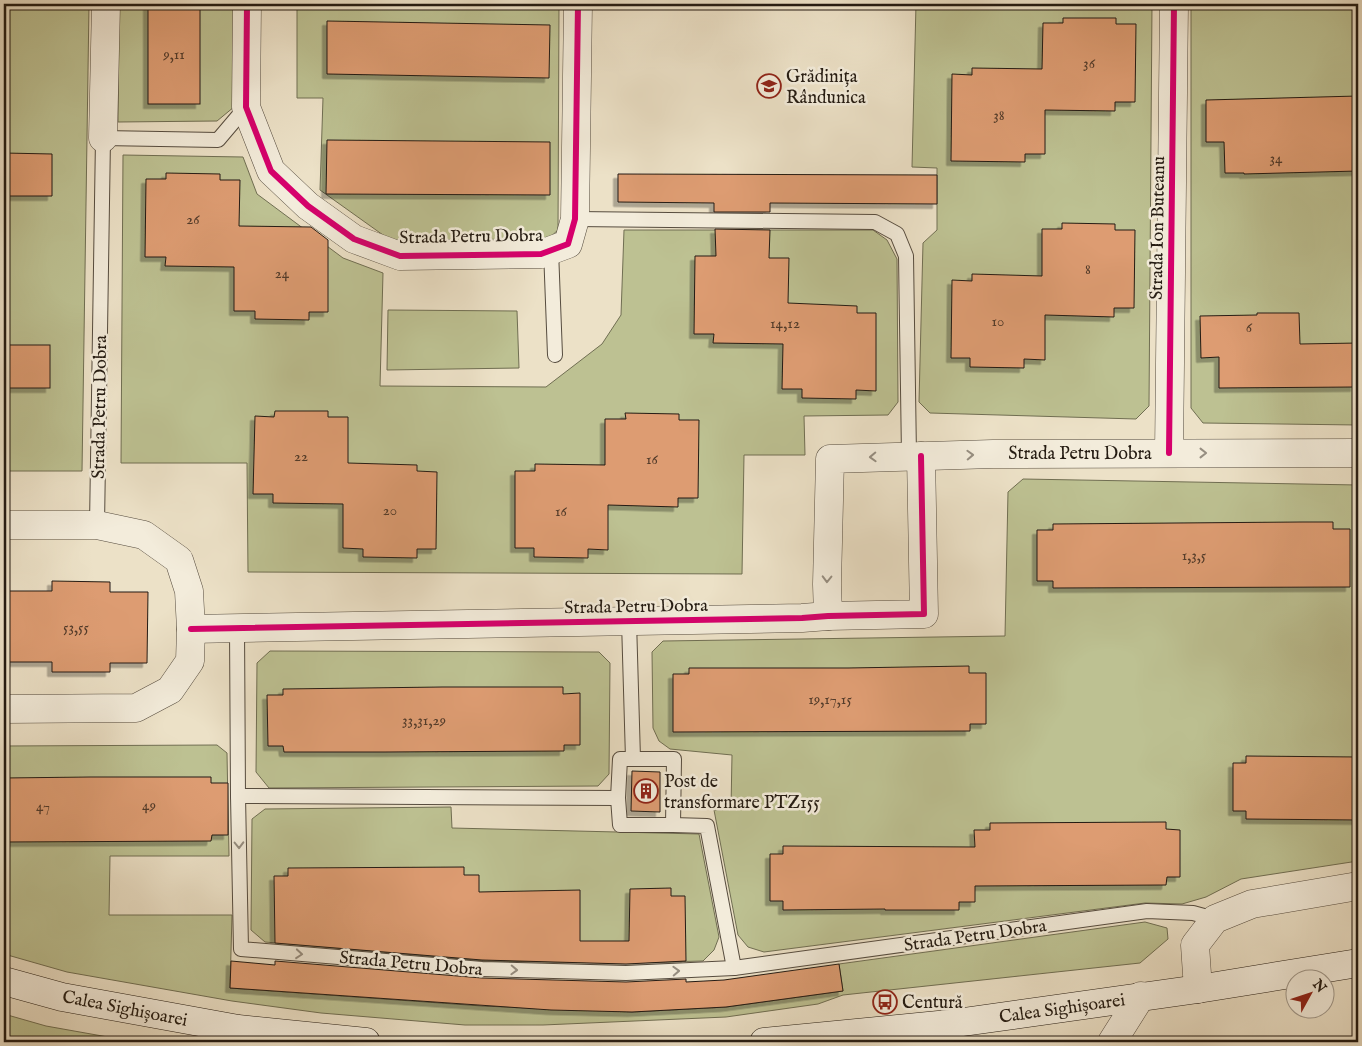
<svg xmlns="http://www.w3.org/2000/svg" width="1362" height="1046" viewBox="0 0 1362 1046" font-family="'IM FELL English',serif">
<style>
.green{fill:#bdc192;stroke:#706e52}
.building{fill:#dd9c72;stroke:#241b12;filter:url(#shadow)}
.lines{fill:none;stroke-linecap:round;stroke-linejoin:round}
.lane-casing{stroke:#564c3f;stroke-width:16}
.street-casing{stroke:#564c3f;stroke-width:29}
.secondary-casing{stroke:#241b12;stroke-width:29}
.lane{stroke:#f3ecdb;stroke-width:14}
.street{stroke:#f3ecdb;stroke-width:28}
.secondary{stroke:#f3ecdb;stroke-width:28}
.cycleway-casing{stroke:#f3ecdb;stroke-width:9}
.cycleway{stroke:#d6006c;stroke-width:6}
.oneway{stroke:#968e81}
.labels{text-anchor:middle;stroke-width:5;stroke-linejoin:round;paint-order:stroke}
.number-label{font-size:15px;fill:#523b2a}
.poi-label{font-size:18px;fill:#241b12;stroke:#f3ecdb;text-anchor:start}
.street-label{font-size:18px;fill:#241b12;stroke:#f3ecdb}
</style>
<defs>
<filter id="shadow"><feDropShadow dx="-4.5" dy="4.5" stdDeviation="0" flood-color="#0004"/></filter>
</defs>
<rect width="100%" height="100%" fill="#ece1c7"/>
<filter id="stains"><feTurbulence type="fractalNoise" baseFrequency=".004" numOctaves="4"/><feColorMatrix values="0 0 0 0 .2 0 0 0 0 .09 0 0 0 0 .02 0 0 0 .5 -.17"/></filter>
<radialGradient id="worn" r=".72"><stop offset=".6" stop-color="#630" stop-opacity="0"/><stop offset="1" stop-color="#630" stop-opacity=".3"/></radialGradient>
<g class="green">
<path d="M4,4H89L82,471H4Z"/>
<path d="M119,4H239L240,102L217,121L118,122Z"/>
<path d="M297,4H559L558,230L548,239L390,240L320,190L323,98H297Z"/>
<path d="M916,4H1152L1149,406L1136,419L930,413L919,402L923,243L937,230V168L912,167Z"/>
<path d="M1191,4H1358V425L1203,423L1191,408Z"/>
<path d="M123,155L243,157L257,194L343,258L383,273L380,386L546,387L602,344L621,315L624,230H873L887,240L897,259L898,402L888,415L804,416L805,455H744L742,574L248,572L247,463H121Z"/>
<path d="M388,310L517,311L519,368L387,370Z"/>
<path d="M1023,479L1358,485V861L1241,879L1206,897L1182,904L1145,903L764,952L748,947L738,935L714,810L731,809L732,755L670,749L659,741L653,728L652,652L663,641L1005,636L1008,492Z"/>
<path d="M270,651L599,652L610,663L609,774L598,786L269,788L256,772L257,663Z"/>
<path d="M217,745L227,753L229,856H110L109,915H232L230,988L482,1006L632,1012L726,1007L843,991L839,964L1145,922L1167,928L1168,939L1140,963L843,995L818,1004L726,1017L543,1025H465L321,1013L232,1001L67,972L4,954V746Z"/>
<path d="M451,807L452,828L699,834L719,937L714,950L703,961L625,963L485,961L265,942L251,930L252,819L265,809Z"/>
<path d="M4,1014L46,1026L136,1042H4Z"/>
</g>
<g class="building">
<rect x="148" y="4" width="52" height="100"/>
<path d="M1063,18H1116V24H1136L1135,102H1115V111L1045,110V154H1025V162L951,161L952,74L972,75V68L1042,69L1043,23H1063Z"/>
<path d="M327,21L550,25L549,78L327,74Z"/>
<path d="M1358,96V171L1244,174V173H1225L1224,142H1206V100Z"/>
<path d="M327,140L550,142V195L326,194Z"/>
<path d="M4,153L52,154V196H4Z"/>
<path d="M166,173L220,174V180H240L239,226L311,227L328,240V312H309V320L255,319V311H234V267L165,266L166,257H145L146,179H166Z"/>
<path d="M618,174L937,175V204L770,203V212H714V203L618,202Z"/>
<path d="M1062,223L1115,224V230H1135L1134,308H1114V317L1045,315V360L1024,359V368L970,367V358H951L952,280L972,281V274L1042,276V229H1062Z"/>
<path d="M715,229L770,230L769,258H789L788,303L857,306V313H876V391L856,390V399L802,398V389H782L783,344L713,343L714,334H694L695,256H716Z"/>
<path d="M1257,313H1299L1300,344L1358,343V381H1355V387L1219,388V357L1201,358L1200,316L1257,315Z"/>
<rect x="4" y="345" width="46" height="43"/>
<path d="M275,411H328V417H348V463L417,465V471L437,472L436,549H417V558L363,557V549L343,548V504L273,503V494H253L255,416L274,417Z"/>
<path d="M625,413L679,414V420H699L698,498H678V507L608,505V550L588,549V558L534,557V548H515V471H535V464L605,465V419H626Z"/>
<path d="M1302,522H1333V529H1350V587L1053,588V581H1037V530H1053V524Z"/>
<path d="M52,581L110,582V592H148L147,663H110V672H52V662H4V591H52Z"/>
<path d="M969,666V673H986V724H970V731L673,732V674H689V668H848Z"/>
<path d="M442,687H563V694L580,693V745H564V751L385,752H284L283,746H268L267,695H283V689Z"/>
<path d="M1246,756L1358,757V820L1246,819V811H1233V763H1246Z"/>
<path d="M632,771L660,772V812L631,811Z"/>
<path d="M90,777H211V783H228V835H212L211,841L4,842V778Z"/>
<path d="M1166,822V829L1180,830V877H1167L1166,885L975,886V902H959V910H885V909L783,910V901H770V854H783V846L975,847L974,830H990V823Z"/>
<path d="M464,867V875H479V892L580,890V941H629L630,889L671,888V896H685L686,961L626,964L482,960L275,943L274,876H288V868Z"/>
<path d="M231,961L275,965V961L482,978L626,982L686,979V982L724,980L839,964L843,991L726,1007L632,1012L551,1010L230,988Z"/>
</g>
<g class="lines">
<g class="lane-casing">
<g id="lane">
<path d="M575,219L875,222L897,234L906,256L909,456"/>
<path d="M551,250L555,355"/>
<path d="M97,525L103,138L218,140L246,107"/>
<path d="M629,621L633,759"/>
<path d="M237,628L238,796L241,949L482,969L626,973L734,968L1147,911L1193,913L1215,919"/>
<path d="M620,759H674L673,825H620L618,798Z"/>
<path d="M238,796L618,798"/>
<path d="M673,825L707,826L734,968"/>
</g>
</g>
<g class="street-casing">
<g id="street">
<path d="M247,4L246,107L271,171L308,206L354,239L400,256L541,254L568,244L575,219L578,4"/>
<path d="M103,138L106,4"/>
<path d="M1169,453L1174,4"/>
<path d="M4,525H97L144,535L179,560L189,591L191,629L190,661L170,690L136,708L4,709"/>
<path d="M828,616L827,584L830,459L993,454L1358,453"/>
<path d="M191,629L802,618L828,616L924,614L921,456"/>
<path d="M1198,989L1195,945L1215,919L1252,904L1358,886"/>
<path d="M1112,1042L1141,996"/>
</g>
</g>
<g class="secondary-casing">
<g id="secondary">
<path d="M4,981L62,997L238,1029L366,1042"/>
<path d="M764,1042L949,1024L1198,989L1358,963"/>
</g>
</g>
<use href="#lane" class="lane"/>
<use href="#street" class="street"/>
<use href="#secondary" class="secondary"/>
<g class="cycleway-casing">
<g id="cycleway">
<path d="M247,4L246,107L271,171L308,206L354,239L400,256L541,254L568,244L575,219L578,4"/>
<path d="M1169,453L1174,4"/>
<path d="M191,629L802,618L828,616L924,614L921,456"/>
</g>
</g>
<use href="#cycleway" class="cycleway"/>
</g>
<defs><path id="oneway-chevron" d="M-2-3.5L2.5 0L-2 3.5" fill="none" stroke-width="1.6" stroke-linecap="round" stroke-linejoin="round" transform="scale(1.25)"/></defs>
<g class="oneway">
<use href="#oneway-chevron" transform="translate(1203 453)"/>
<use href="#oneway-chevron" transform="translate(970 455) rotate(-2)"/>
<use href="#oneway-chevron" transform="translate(873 457) rotate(178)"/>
<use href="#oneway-chevron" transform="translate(827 579) rotate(91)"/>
<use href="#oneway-chevron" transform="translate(239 845) rotate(89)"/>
<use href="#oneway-chevron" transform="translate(299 954) rotate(5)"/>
<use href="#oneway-chevron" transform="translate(514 970) rotate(2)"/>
<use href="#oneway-chevron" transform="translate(676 971) rotate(-2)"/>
</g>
<defs>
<g id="school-ring" transform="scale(1.25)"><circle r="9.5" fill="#f3ecdb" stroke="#8f2418" stroke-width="1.5"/><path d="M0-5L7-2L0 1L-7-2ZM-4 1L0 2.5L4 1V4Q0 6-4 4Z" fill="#8f2418"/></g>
<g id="building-ring" transform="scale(1.25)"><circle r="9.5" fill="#f3ecdb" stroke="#8f2418" stroke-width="1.5"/><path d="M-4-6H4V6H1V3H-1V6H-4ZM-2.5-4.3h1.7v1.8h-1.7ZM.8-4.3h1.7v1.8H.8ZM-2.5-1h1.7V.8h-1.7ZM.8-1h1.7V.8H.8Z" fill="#8f2418"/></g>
<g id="bus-ring" transform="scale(1.25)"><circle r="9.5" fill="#f3ecdb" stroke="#8f2418" stroke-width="1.5"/><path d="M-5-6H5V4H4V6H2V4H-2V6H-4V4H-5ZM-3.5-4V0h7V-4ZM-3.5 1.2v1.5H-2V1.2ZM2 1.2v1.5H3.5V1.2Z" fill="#8f2418"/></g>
</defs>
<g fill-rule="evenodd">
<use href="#school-ring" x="769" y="86"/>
<use href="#building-ring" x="646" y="791"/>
<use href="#bus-ring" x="885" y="1002"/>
</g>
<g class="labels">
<g class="number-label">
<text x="174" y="59">9,11</text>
<text x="1089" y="68">36</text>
<text x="999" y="120">38</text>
<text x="1276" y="163">34</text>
<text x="193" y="224">26</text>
<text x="1088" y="274">8</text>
<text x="282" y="278">24</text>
<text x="998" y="326">10</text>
<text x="785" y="328">14,12</text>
<text x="1249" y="332">6</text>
<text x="301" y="461">22</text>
<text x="652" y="464">16</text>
<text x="390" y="515">20</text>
<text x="561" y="516">16</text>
<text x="1194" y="560">1,3,5</text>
<text x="76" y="632">53,55</text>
<text x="830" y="704">19,17,15</text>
<text x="424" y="725">33,31,29</text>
<text x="149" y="810">49</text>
<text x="43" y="811">47</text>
</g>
<g class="poi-label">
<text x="786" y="82">Grădinița<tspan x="786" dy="21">Rândunica</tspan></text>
<text x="664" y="787">Post de<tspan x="664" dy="21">transformare PTZ155</tspan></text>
<text x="902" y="1008">Centură</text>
</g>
<g class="street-label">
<text transform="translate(1157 228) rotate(-89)" y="6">Strada Ion Buteanu</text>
<text transform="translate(471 236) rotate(-1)" y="6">Strada Petru Dobra</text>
<text transform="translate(99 407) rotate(-89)" y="6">Strada Petru Dobra</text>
<text x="1080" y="459">Strada Petru Dobra</text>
<text transform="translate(636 606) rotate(-1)" y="6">Strada Petru Dobra</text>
<text transform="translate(975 935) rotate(-8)" y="6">Strada Petru Dobra</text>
<text transform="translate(411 963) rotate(5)" y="6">Strada Petru Dobra</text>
<text transform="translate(125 1008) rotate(11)" y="6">Calea Sighișoarei</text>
<text transform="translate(1062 1008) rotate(-8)" y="6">Calea Sighișoarei</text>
</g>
</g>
<rect width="1362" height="1046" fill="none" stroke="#ece1c7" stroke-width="20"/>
<rect x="5" y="5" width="1352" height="1036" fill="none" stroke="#241b12" stroke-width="2.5"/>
<rect x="10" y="10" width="1342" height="1026" fill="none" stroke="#241b12"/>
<g transform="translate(1310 994) rotate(50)"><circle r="24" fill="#f3ecdb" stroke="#a0988b"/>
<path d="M0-4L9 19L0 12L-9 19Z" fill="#8f2418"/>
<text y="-8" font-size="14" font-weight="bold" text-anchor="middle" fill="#241b12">N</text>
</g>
<rect width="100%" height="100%" filter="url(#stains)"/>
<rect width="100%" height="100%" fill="url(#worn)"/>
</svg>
